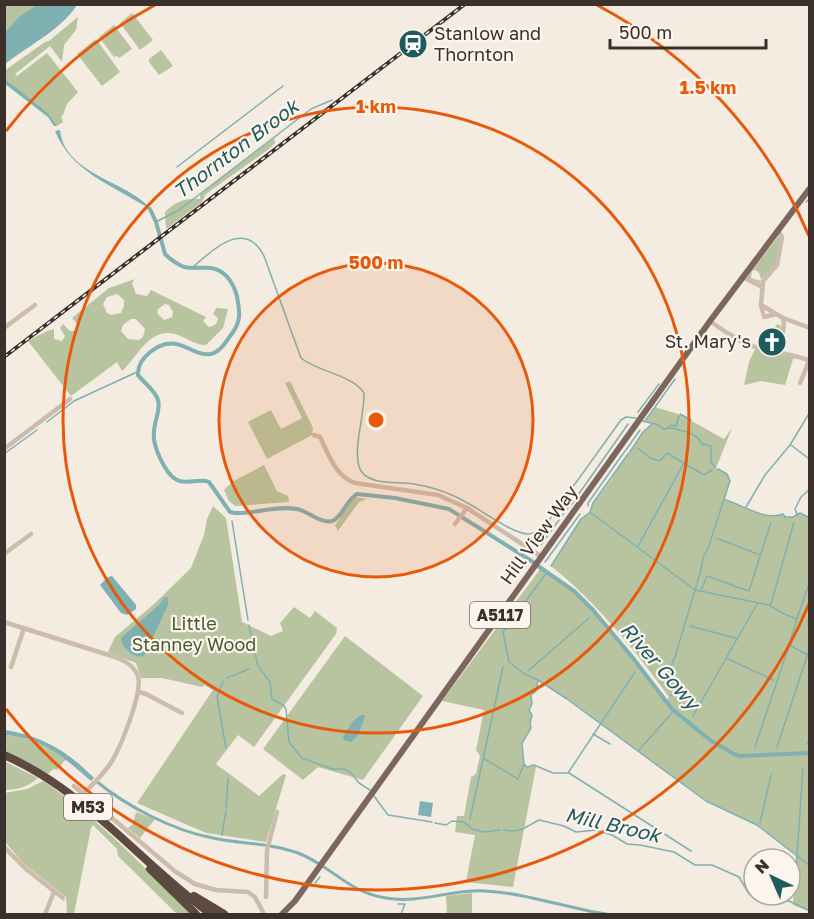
<svg xmlns="http://www.w3.org/2000/svg" width="814" height="919" viewBox="0 0 814 919" font-family="'Golos Text',sans-serif">
<style>
.green{fill:#b8c4a0;fill-rule:evenodd}
.water{fill:#7fb0b2}
.lines{fill:none;stroke-linecap:round;stroke-linejoin:round}
.stream{stroke:#7fb0b2;stroke-width:1.5}
.canal{stroke:#7fb0b2;stroke-width:3}
.river{stroke:#7fb0b2;stroke-width:4}
.minor{stroke:#cdbbac;stroke-width:4.5}
.major{stroke:#7d675c;stroke-width:6}
.highway{stroke:#5c4a42;stroke-width:8}
.rail-casing{stroke:#3b302b;stroke-width:4}
.rail{stroke:#fbf5ee;stroke-width:1.5;stroke-dasharray:4.5;stroke-linecap:butt}
.ring{fill:none;stroke:#e8590c;stroke-width:3}
.labels{text-anchor:middle;stroke-width:4.5;stroke-linejoin:round;paint-order:stroke}
.shield{fill:#fbf5ee;stroke:#756b66;stroke-width:1.5}
.shield-label{font-size:16px;font-weight:bold;fill:#3b302b}
.poi-label{font-size:18px;fill:#3b302b;stroke:#fbf5ee;text-anchor:start}
.street-label{font-size:18px;fill:#3b302b;stroke:#fbf5ee}
.park-label{font-size:18px;fill:#4a5a2e;stroke:#fbf5ee}
.water-label{font-size:20px;font-style:italic;fill:#1f5a5e;stroke:#fbf5ee}
.centre{fill:#e8590c;stroke:#fbf5ee;stroke-width:3}
.ring-label{font-size:18px;text-anchor:middle;font-weight:bold;fill:#e8590c;stroke:#fbf5ee;stroke-width:4.5;stroke-linejoin:round;paint-order:stroke}
</style>
<rect width="100%" height="100%" fill="#f4ebe1"/>
<g class="green">
<path d="M4,5H39L21,15L5,32Z"/>
<path d="M132,13L153,40L140,50L120,23Z"/>
<path d="M78,17L76,30L64,45L62,62L50,46L15,74L17,76L47,53L78,92L67,104L63,115L61,116L63,122L57,126L49,114L20,93L5,78L4,71L45,42L49,41Z"/>
<path d="M114,25L132,49L119,58L117,56L114,57L99,37Z"/>
<path d="M96,39L120,72L102,86L77,54Z"/>
<path d="M161,50L173,66L159,75L149,62V59Z"/>
<path d="M274,138L275,143L269,149L206,194L202,202L168,228H166L165,212C175,202 185,198 200,199V194Z"/>
<path d="M780,234L776,265L761,279L759,273L756,270L752,271L751,278L761,281L760,283L747,277Z"/>
<path d="M135,279L132,283L136,294L147,296L151,290L206,317L203,321L209,327C215,326 217,324 218,318L213,314L216,308L228,309L223,328L206,345C194,345 186,337 175,334C149,327 137,358 122,371L117,362L71,396L28,341L47,331L54,329V339L62,341L65,336L60,328L63,324L70,331H74L79,326L72,318L109,288ZM117,294L124,300V306L121,313L111,315L107,313L103,304L107,297ZM165,304L169,305L173,312L172,317L164,320L157,313L158,309ZM131,319H136L145,329L143,337L139,340L128,339L121,331L123,325Z"/>
<path d="M777,324L781,326V335L777,349L761,343L760,337L764,329L772,333Z"/>
<path d="M755,349L794,356L785,385L761,381L744,385L749,362Z"/>
<path d="M290,381L313,428L312,435L267,459L248,422L271,410L281,429L302,418L285,383Z"/>
<path d="M655,407L688,417V419L724,439L732,428L716,468L729,476L730,481L725,498L726,500C743,506 766,521 783,514L786,517H793L800,513L809,518V911L793,905L796,855L757,825L706,801L567,699L538,680L536,691L531,695L532,704L529,710L532,715L530,723L531,728L522,743L524,764L527,767L534,765L536,767L513,887L466,882L475,835L455,832L457,816H464L471,777L476,774L480,756L476,750L484,710L442,701L541,568L574,591L593,610L633,658L666,700L669,697C635,650 597,603 551,566L581,519L590,512L593,503L611,480L619,466L643,432L652,424L645,422Z"/>
<path d="M264,465L277,491L288,496L289,502L235,506L229,501L224,490L232,482Z"/>
<path d="M355,497L367,499L359,502L338,531L335,525Z"/>
<path d="M213,506L226,518L242,622L271,636L283,631L280,623L294,607L310,618L315,611L337,628L336,634L254,747L238,735L216,764L259,796L283,774L286,775L266,842L206,833L137,803L213,690L204,685L202,687L162,678H141L136,663L108,652L115,637L153,605L191,568L204,535L207,519Z"/>
<path d="M345,636L423,696L363,780L318,767L303,780L263,749Z"/>
<path d="M4,735C26,737 47,743 63,758H67L57,770L53,769L48,774L5,752Z"/>
<path d="M4,761L38,778C28,787 17,790 5,790Z"/>
<path d="M43,781C99,818 145,869 192,914H177L118,856L117,849L93,825L91,828L74,914H67L66,897L24,864L5,842L4,793L27,789Z"/>
<path d="M136,812L155,819L140,838L128,828L133,824Z"/>
<path d="M472,893V914H447L446,896Z"/>
</g>
<g class="water">
<path d="M39,4L77,5C62,29 28,46 5,64V32L21,15Z"/>
<path d="M5,79L49,114L57,126H54L48,117L5,84Z"/>
<path d="M60,130C65,177 133,181 154,213L152,214L145,206C111,185 71,171 55,131Z"/>
<path d="M112,576L136,605V609L127,615L121,613L100,585L108,577Z"/>
<path d="M165,597H168V605L144,656C134,659 122,648 121,638L159,605Z"/>
<path d="M361,715H365V717L358,735L351,742L344,740L343,737C348,728 353,720 361,715Z"/>
<path d="M5,730C40,735 69,752 94,778L91,781C63,757 44,738 5,735Z"/>
<path d="M420,801L433,803L431,817L418,815Z"/>
</g>
<g class="lines">
<g class="stream">
<path d="M177,167L283,86"/>
<path d="M806,202L810,198"/>
<path d="M156,222L179,210L311,109L332,100"/>
<path d="M192,268C212,250 245,218 264,256L301,358C318,372 353,375 364,393C365,414 351,454 361,471C371,486 399,481 414,484C427,486 441,490 454,496C474,504 510,533 527,534C534,534 539,531 544,527L621,420L626,417L636,418"/>
<path d="M638,412L659,384"/>
<path d="M680,414L691,420"/>
<path d="M642,421L656,424L664,429L672,428L690,433L697,437L702,444L711,446V462L715,467"/>
<path d="M645,421L675,379"/>
<path d="M47,422L74,401L137,372"/>
<path d="M667,428L671,425L676,426L679,416"/>
<path d="M791,445L808,458"/>
<path d="M638,448L650,458L660,461L667,453L704,475L712,470"/>
<path d="M626,450L640,430"/>
<path d="M630,452L643,432L652,424"/>
<path d="M4,454L37,430"/>
<path d="M628,454L593,503L590,512L695,590L769,605L784,614L797,619L789,645L810,656"/>
<path d="M726,500C744,506 766,521 783,514L785,517H793L800,513L810,518"/>
<path d="M571,505L628,424"/>
<path d="M588,506V503L625,451"/>
<path d="M746,507L765,475L790,445L810,412"/>
<path d="M797,514L795,509L801,497L810,489"/>
<path d="M232,521L248,620"/>
<path d="M716,538L760,555"/>
<path d="M541,545L569,506"/>
<path d="M638,546L684,463"/>
<path d="M545,562L580,514"/>
<path d="M551,566L581,519L589,513"/>
<path d="M547,572L503,632L509,662L523,673L538,680L567,699L706,801L757,825L810,866"/>
<path d="M701,590L707,576L749,591L771,522"/>
<path d="M771,604L794,522"/>
<path d="M797,618L810,581"/>
<path d="M810,620L808,621L810,630"/>
<path d="M249,625L258,666L270,682L272,699L283,705L286,709L289,742L302,758L332,769H344L350,772L359,783L370,790"/>
<path d="M690,626L735,638"/>
<path d="M726,658L773,680"/>
<path d="M528,671L589,618"/>
<path d="M227,678L249,669"/>
<path d="M223,681L217,697L226,748"/>
<path d="M670,696L677,692L678,689L668,679V672L675,657L701,570L703,558L708,548L730,481L727,474L718,469"/>
<path d="M693,716L757,604"/>
<path d="M593,734L610,744"/>
<path d="M807,744L810,738"/>
<path d="M755,747L789,646"/>
<path d="M777,747L810,647"/>
<path d="M639,750L672,713"/>
<path d="M483,758L518,779L524,764L522,743L531,728L530,723L532,715L529,710L532,704L531,695L536,691L538,681"/>
<path d="M524,764L527,767L534,765L553,773H568L635,672"/>
<path d="M569,773L691,851"/>
<path d="M374,796L388,815L432,822"/>
<path d="M226,808L228,778"/>
<path d="M470,819L503,667"/>
<path d="M435,823L446,825L452,821L464,822L472,829L484,832L500,830"/>
<path d="M760,823L771,775"/>
<path d="M503,830C522,833 523,828 539,820L564,826L576,832L596,830L612,835L627,844L640,845L674,852L695,865H712L739,877L749,894L756,900L763,902L789,901L810,911"/>
<path d="M222,835L226,811"/>
<path d="M315,883L320,877"/>
<path d="M795,885L803,768"/>
<path d="M398,904H405L401,914"/>
</g>
<path class="canal" d="M96,781C126,806 174,831 213,838C241,844 271,843 298,853C332,866 347,892 386,898C419,904 452,889 485,891C526,893 566,908 606,914"/>
<g class="river">
<path d="M150,209L156,222L165,254C170,259 177,264 184,267C193,269 202,267 211,268C227,270 236,287 238,302C240,314 240,322 233,332C227,340 221,352 211,354C198,356 188,346 176,344C159,341 137,358 138,375C144,383 155,390 158,400C161,410 154,421 154,432C152,445 165,474 177,480C187,485 199,478 209,482L230,512L235,513C255,514 277,505 297,509C308,511 321,524 332,521C343,517 346,500 357,494L395,498L449,509L533,562"/>
<path d="M538,566L574,591L593,610L633,658L672,709L710,740L734,754L740,756L810,753"/>
</g>
<g class="minor">
<path d="M778,230L782,237L777,265L763,281L761,305L783,318L810,328"/>
<path d="M743,277L762,287"/>
<path d="M761,305L764,317L776,314"/>
<path d="M710,321C724,331 738,341 755,347C773,353 791,353 810,361"/>
<path d="M4,328L35,305"/>
<path d="M780,351L784,324L783,318"/>
<path d="M800,383L809,361"/>
<path d="M314,435L320,437C329,455 335,476 355,483L438,495L467,508L542,557"/>
<path d="M4,449L70,399"/>
<path d="M455,524L467,508"/>
<path d="M4,554L31,534"/>
<path d="M4,622L118,658C127,662 135,667 138,676C143,692 121,746 112,761C105,773 94,783 84,793"/>
<path d="M11,667L24,628"/>
<path d="M139,692L146,694L182,713"/>
<path d="M74,786L176,872L195,884L216,890L248,892L255,897L264,914"/>
<path d="M4,847L26,869L63,898"/>
<path d="M266,897L267,850L277,812"/>
<path d="M45,914L54,892"/>
</g>
<path class="major" d="M282,914L295,901L710,321L810,188"/>
<g class="highway">
<path d="M4,755C87,791 140,863 211,914"/>
<path d="M150,869L196,914"/>
<path d="M194,896L224,914"/>
</g>
<g class="rail-casing">
<path id="rail" d="M4,357L465,4"/>
</g>
<use href="#rail" class="rail"/>
</g>
<circle cx="376" cy="420" r="157" fill="#e8590c" fill-opacity=".12"/>
<g class="ring">
<circle cx="376" cy="420" r="157"/>
<circle cx="376" cy="420" r="313"/>
<path d="M809 604A470 470 0 0 1 6 709M6 131A470 470 0 0 1 155 5M597 5A470 470 0 0 1 809 236"/>
</g>
<defs>
<g id="station-disc" transform="scale(1.5)"><circle r="9.5" fill="#1f5a5e" stroke="#fbf5ee"/><path d="M-3-6H3Q5-6 5-4V2Q5 4 3 4L4.5 6H3L1.5 4h-3L-3 6H-4.5L-3 4Q-5 4-5 2V-4Q-5-6-3-6ZM-3.5-4v3h7v-3ZM-3.5 1v1.5H-2V1ZM2 1v1.5H3.5V1Z" fill="#fff"/></g>
<g id="church-disc" transform="scale(1.5)"><circle r="9.5" fill="#1f5a5e" stroke="#fbf5ee"/><path d="M-1.2-6h2.4v3.5h3.3v2.4h-3.3V6h-2.4V-.1h-3.3v-2.4h3.3Z" fill="#fff"/></g>
</defs>
<g fill-rule="evenodd">
<use href="#station-disc" x="413" y="44"/>
<use href="#church-disc" x="772" y="342"/>
</g>
<g class="labels">
<g class="shield">
<rect x="470" y="602" width="60" height="26" rx="4.5"/>
<rect x="64" y="794" width="48" height="26" rx="4.5"/>
</g>
<g class="shield-label">
<text x="500" y="621">A5117</text>
<text x="88" y="813">M53</text>
</g>
<g class="poi-label">
<text x="434" y="40">Stanlow and<tspan x="434" dy="21">Thornton</tspan></text>
<text x="751" y="348" text-anchor="end">St. Mary's</text>
</g>
<g class="street-label">
<text transform="translate(539 535) rotate(-54)" y="6">Hill View Way</text>
</g>
<g class="park-label">
<text x="194" y="630">Little<tspan x="194" dy="21">Stanney Wood</tspan></text>
</g>
<g class="water-label">
<text transform="translate(236 149) rotate(-37)" y="7">Thornton Brook</text>
<text transform="translate(660 666) rotate(49)" y="7">River Gowy</text>
<text transform="translate(613 825) rotate(13)" y="7">Mill Brook</text>
</g>
</g>
<circle cx="376" cy="420" r="9" class="centre"/>
<g class="ring-label">
<text x="708" y="94">1.5 km</text>
<text x="376" y="113">1 km</text>
<text x="376" y="269">500 m</text>
</g>
<rect width="814" height="919" fill="none" stroke="#3b302b" stroke-width="12"/>
<g transform="translate(772 877) rotate(316)"><circle r="28" fill="#fbf5ee" stroke="#aea6a0" stroke-width="1.5"/>
<path d="M0-4.5L10 22L0 15L-10 22Z" fill="#1f5a5e"/>
<text y="-9" font-size="16" font-weight="bold" text-anchor="middle" fill="#3b302b">N</text>
</g>
<path d="M610 39v9h156v-9" fill="none" stroke="#3b302b" stroke-width="3"/>
<text x="619" y="39" font-size="18" fill="#3b302b" stroke="#fbf5ee" stroke-width="4.5" paint-order="stroke">500 m</text>
</svg>
